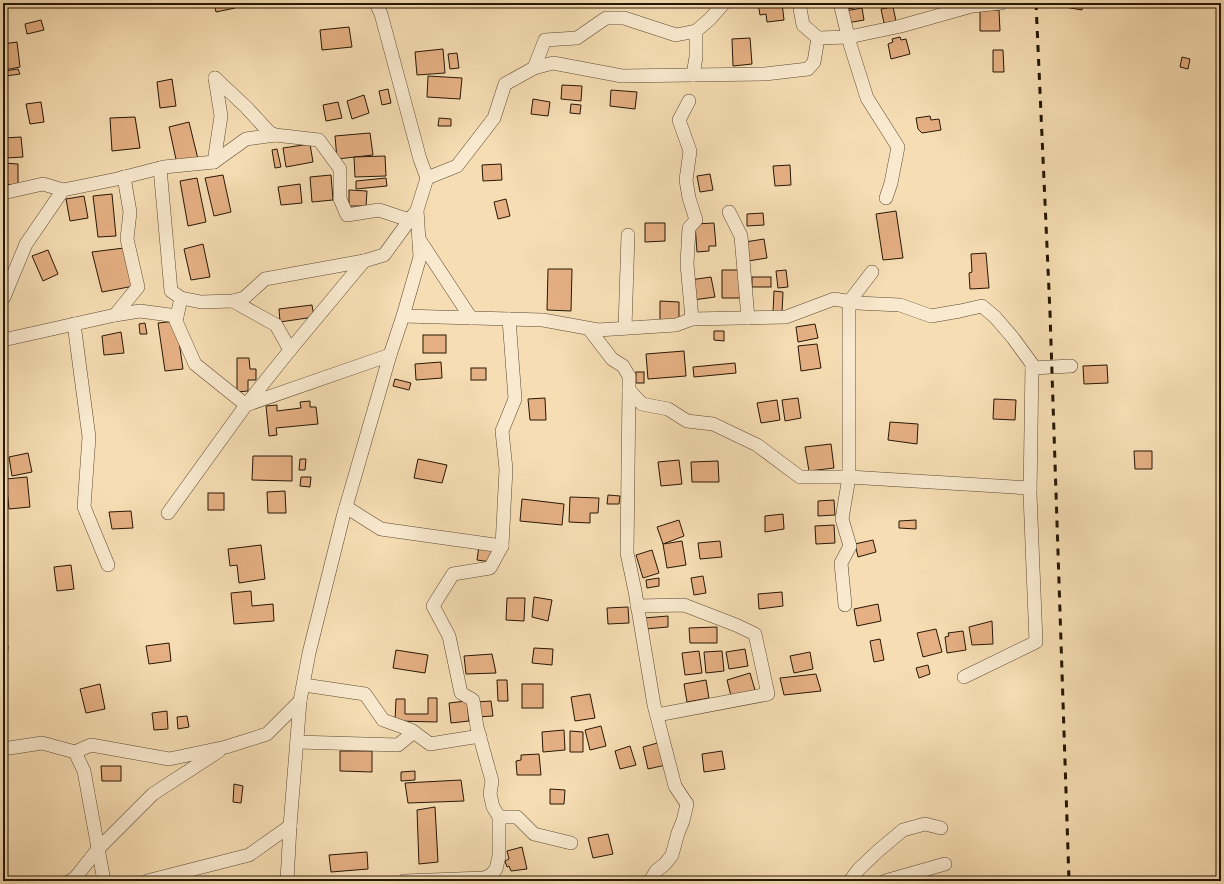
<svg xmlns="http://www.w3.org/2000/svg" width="1224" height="884" viewBox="0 0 1224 884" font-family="'Libre Caslon Text',serif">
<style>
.building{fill:#e5b083;stroke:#261704}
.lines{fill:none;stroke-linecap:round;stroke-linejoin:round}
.minor-casing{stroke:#5a4830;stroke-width:14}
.minor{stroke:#f9e9ce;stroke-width:13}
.rail{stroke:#261704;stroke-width:3;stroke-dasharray:7 7;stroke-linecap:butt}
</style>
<rect width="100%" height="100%" fill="#f6ddb3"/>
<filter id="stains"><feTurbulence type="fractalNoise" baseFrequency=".005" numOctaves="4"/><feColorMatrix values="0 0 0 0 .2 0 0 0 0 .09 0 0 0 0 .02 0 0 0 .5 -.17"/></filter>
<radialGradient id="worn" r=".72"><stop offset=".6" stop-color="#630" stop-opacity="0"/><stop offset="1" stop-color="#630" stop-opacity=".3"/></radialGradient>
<g class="building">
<path d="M214,3H233L235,8L216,12Z"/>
<path d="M758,3H782L784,20L767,22L766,14L760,15Z"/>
<path d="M843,3H868V5L848,9L847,3L844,4Z"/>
<path d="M1066,3H1083L1082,10L1065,7Z"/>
<path d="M893,7L896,21L884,23L881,9Z"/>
<path d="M862,8L864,20L847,23L845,11Z"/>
<path d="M999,10L1000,31H980V11Z"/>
<path d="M41,20L44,30L27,34L25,24Z"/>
<path d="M349,27L352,47L322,50L320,30Z"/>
<path d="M900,37L901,40L906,39L910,54L891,59L888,44L893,42L892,39Z"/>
<path d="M750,38L752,64L733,66L732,39Z"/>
<path d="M17,42L20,67L4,70L3,44Z"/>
<path d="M443,49L445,73L417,75L415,52Z"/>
<path d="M993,50H1003L1004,72H993Z"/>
<path d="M457,53L459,68L450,69L448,54Z"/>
<path d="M1182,57L1190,59L1188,69L1180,67Z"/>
<path d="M18,69L20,74L6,76L5,71Z"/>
<path d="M428,76L462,78L460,99L427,97Z"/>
<path d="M172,79L176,106L160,108L157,82Z"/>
<path d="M562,85L582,86L581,101L561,99Z"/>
<path d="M388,89L391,103L382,105L379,91Z"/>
<path d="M611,90L637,92L635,109L610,106Z"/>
<path d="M364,95L369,113L352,119L347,101Z"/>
<path d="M533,99L550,102L548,116L531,114Z"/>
<path d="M41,102L44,122L30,124L26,104Z"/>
<path d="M338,102L342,118L326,121L323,105Z"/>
<path d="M571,104L581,105L580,114L570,113Z"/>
<path d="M930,116L931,120L939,119L941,130L922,133L918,129L916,118Z"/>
<path d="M135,117L140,148L112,151L110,118Z"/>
<path d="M439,118L451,119V126H438Z"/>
<path d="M189,122L198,159L177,164L169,127Z"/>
<path d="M370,133L373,155L337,159L335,136Z"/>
<path d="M21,137L23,157L6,158L4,138Z"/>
<path d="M310,144L313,162L286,167L283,148Z"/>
<path d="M277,149L281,167L275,168L272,150Z"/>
<path d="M385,156L386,176L355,177L354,157Z"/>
<path d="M3,163L18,164V185L3,184Z"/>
<path d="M501,164L502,180L483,181L482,165Z"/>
<path d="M790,165L791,185L775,186L773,166Z"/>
<path d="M710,174L713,190L700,192L697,176Z"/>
<path d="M223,175L231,212L214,216L205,178Z"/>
<path d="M331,175L333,200L312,202L310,177Z"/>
<path d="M197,178L206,222L188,226L180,181Z"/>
<path d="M386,178L387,186L356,189V181Z"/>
<path d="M300,184L302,203L281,205L278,187Z"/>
<path d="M349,190L367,191L366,206H349Z"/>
<path d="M112,194L116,236L98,237L93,196Z"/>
<path d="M84,196L88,218L70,221L66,199Z"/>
<path d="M506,199L510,216L498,219L494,202Z"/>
<path d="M896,211L903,258L883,260L876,214Z"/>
<path d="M763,213L764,225L747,226V214Z"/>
<path d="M645,223H665V241L645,242Z"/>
<path d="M714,223L716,246H709V251L697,252L695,224Z"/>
<path d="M764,239L767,258L748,261L745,242Z"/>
<path d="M203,244L210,277L191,280L184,249Z"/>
<path d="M124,248L134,286L102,292L92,252Z"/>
<path d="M48,250L58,274L43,281L32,256Z"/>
<path d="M986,253L989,288L970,289L969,273L972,272L971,254Z"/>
<path d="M548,269H572L571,311L547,310Z"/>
<path d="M722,270H740L741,298H722Z"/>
<path d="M786,270L788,287L778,288L776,271Z"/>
<path d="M711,277L715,297L693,300L690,280Z"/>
<rect x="752" y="277" width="19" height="10"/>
<path d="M774,291L783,292L782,313L773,312Z"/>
<path d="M660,301L679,302V322L660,321Z"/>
<path d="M312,305L314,317L280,322L279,309Z"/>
<path d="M176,321L183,369L165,371L158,323Z"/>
<path d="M145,323L147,334H140L139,324Z"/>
<path d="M815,324L818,338L798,342L796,327Z"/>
<path d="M714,331H724V341L714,340Z"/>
<path d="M121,332L124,353L104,355L102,336Z"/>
<rect x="423" y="335" width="23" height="18"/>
<path d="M817,344L821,368L801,371L798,346Z"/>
<path d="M684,351L686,376L648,379L646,354Z"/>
<path d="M237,358H249L250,369H256V380H248V391L237,392Z"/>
<path d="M441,362L442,378L416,380L415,364Z"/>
<path d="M735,363L736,373L694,377L693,367Z"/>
<path d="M1107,365L1108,383L1084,384L1083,366Z"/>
<rect x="471" y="368" width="15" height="12"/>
<rect x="636" y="372" width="8" height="11"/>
<path d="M395,379L411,383L409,390L393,386Z"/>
<path d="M545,398L546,420H530L528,399Z"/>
<path d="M798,398L801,418L785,421L782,400Z"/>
<path d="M994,399L1016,400L1015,420L993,419Z"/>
<path d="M777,400L780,420L761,423L757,403Z"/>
<path d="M310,401V407H316L318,424L276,428L277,435L269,436L266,406L277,405V411L301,408L300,402Z"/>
<path d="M890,422L918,424L917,444L888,440Z"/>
<path d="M831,444L834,468L809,471L805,447Z"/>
<path d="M1134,451H1152V469H1135Z"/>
<path d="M28,453L32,472L12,476L9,457Z"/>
<path d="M253,456H292V481L252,480Z"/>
<path d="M300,459H306L305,470H299Z"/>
<path d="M418,459L447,465L442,483L414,478Z"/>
<path d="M679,460L682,484L661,486L658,462Z"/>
<path d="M718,461L719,482H692L691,462Z"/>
<path d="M27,477L30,507L9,509L6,479Z"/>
<path d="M301,477H311L310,487L300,486Z"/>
<path d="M285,491L286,513H268L267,492Z"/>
<rect x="208" y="493" width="16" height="17"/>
<path d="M608,495L620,496L619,504H607Z"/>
<path d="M570,497L599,498L598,513H590V523L569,522Z"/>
<path d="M522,499L564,504L562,525L520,521Z"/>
<path d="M834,500L835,515L818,516V501Z"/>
<path d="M131,511L133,528L112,529L109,512Z"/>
<path d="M783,514L784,529L765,532V516Z"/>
<path d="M679,520L684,536L663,544L657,527Z"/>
<path d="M916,520V529L899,528V521Z"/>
<path d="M834,525L835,543L816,544L815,526Z"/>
<path d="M873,540L876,552L858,557L855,544Z"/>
<path d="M682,541L686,565L667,568L663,544Z"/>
<path d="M720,541L722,557L700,559L698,543Z"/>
<path d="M261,545L265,579L239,583L237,565L230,566L228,549Z"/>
<path d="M479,546L493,548L491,562L477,560Z"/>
<path d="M652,550L659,573L643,578L636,555Z"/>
<path d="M71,565L74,589L57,591L54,567Z"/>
<path d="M703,576L706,593L694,595L691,578Z"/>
<path d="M659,578V586L647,588L646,580Z"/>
<path d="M251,591L252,606L273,604L274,621L234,624L231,593Z"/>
<path d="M782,592L783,606L759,609L758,594Z"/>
<path d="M534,597L552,600L548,621L532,617Z"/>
<path d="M507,598H525L524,621L506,620Z"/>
<path d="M878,604L881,621L857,626L854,609Z"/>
<path d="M628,607L629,623L608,624L607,608Z"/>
<path d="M668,616V627L645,629L644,618Z"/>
<path d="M992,621L993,644L972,645L969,627Z"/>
<path d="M717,627V643H690L689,628Z"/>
<path d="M936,629L942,652L923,657L917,633Z"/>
<path d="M963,631L966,650L947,653L945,637L949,636L948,633Z"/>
<path d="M880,639L884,660L874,662L870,641Z"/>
<path d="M169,643L171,661L149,664L146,646Z"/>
<path d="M3,646H8L6,672H3Z"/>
<path d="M534,648L553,649L552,665L532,663Z"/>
<path d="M745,649L748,666L729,669L726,652Z"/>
<path d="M396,650L428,655L425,673L393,668Z"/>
<path d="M699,651L702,673L685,675L682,653Z"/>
<path d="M722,651L724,671L706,673L704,652Z"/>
<path d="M810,652L813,669L794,673L790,656Z"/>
<path d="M492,654L496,673L466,674L464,656Z"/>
<path d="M928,665L930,674L919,678L916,668Z"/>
<path d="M750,673L755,690L731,696L727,680Z"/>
<path d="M816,674L821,691L784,695L780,678Z"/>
<path d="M497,680H507L508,701H498Z"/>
<path d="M706,680L709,698L687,702L684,684Z"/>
<path d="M100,684L105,709L86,713L80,689Z"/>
<rect x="522" y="684" width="21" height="24"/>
<path d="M590,694L595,718L575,721L571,697Z"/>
<path d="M428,698H437V722L395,721L396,699H405V714H428Z"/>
<path d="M467,701L469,721L451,723L449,703Z"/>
<path d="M491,701L493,716L476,717V702Z"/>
<path d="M167,711L168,729L154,730L152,713Z"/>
<path d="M187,716L189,727L178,729L177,717Z"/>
<path d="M601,726L606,746L590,750L585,730Z"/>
<path d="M564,730L565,750L543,752L542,732Z"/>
<path d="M570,731L583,732V752H570Z"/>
<path d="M661,742L666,765L648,769L643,747Z"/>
<path d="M630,746L636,765L620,769L615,751Z"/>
<path d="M340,751H372V772L340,771Z"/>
<path d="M722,751L725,769L704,772L702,754Z"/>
<path d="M539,754L541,775H517L516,761L521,760V755Z"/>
<path d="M101,766H121V781H102Z"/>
<path d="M415,771V780L401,781V772Z"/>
<path d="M461,780L464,801L408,803L405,783Z"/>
<path d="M234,784L243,786L241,803L233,802Z"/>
<path d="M550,789L565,790L564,804H550Z"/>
<path d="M435,807L438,862L419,864L417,810Z"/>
<path d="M608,834L613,854L593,858L588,838Z"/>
<path d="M522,847L527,869L511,871L509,866L507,867L505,861L509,859L507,851Z"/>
<path d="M367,852L368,869L331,872L329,855Z"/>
<path d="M532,877V881H517Z"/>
</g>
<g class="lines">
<g class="minor-casing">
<g id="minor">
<path d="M799,3L803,25L818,38"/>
<path d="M840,3L850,44L867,98L898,147L891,183L886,198"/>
<path d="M534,68L553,63L622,76L765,74L808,69L814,62L818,38L849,37L901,26L972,6L1001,3"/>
<path d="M693,75L696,57V31L710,19L724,3"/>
<path d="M215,78L246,107L269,132L275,135"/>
<path d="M689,101L679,120L690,151L686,180L689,198L696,220L689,228L687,264L692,319"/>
<path d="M214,162L221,116L215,78"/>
<path d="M160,168L171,291L181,298L176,321L195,364L246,405L390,355"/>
<path d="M427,178L457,166L494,118L505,84L534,68L545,40L577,38L606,18H624L676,35L696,31"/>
<path d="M3,193L43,184L63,190"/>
<path d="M729,212L741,236L748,318"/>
<path d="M419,239L471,318"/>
<path d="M872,272L849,302V477L1030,488"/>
<path d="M3,298L4,297L26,244L63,190L117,179L164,167L214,162L246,139L275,135L319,140L340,169V199L347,215L379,210L409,220"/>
<path d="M181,298L201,302L233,301L244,298L265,279L364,261L384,255L414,214"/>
<path d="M233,301L276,325L290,350"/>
<path d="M115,315L140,311L177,316"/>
<path d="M403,316L543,320L598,330L676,325L692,319L786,317L834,299L857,303L900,305L931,316L960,311L982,306L995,317L1013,338L1032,364L1030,494L1036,642L964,677"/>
<path d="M74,324L89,437L84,507L108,565"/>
<path d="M625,328L628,235"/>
<path d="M589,329L612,359L623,366L629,376V390"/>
<path d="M3,340L115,315L138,287L127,239L130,212L124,177"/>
<path d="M1032,368L1071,366"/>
<path d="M346,507L381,529L502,546L506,469L502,431L515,399L509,319"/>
<path d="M168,513L246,405L290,350L364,261"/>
<path d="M637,606L684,605L736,625L755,634L768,694L657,715"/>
<path d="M304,685L365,694L383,720L411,730L430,744L480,736"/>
<path d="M297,742L398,745L414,732"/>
<path d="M3,749L42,743L75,752"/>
<path d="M499,817H517L534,834L571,843"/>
<path d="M70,881L75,878L98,849L153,794L219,751"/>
<path d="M104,881L84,771L75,752L91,745L169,759L226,747L267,734L300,701"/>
<path d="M147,881L249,855L290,826"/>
<path d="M287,881L290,826L300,701L309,653L343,517L390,355L403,316L420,257L417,210L427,178L420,159L381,14L376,3"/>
<path d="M404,881L484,878L491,875L496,869L499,856V817L493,807L490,794L492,781L477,727L473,700L461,693L449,636L433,606L453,574L490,568L502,546"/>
<path d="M650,881L656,871L665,864L672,855L678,833L683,821L687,804L675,786L654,705L635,591L627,553L629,390L642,404L668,409L687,421L713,424L757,445L800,477H849L842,519L850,546L841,563L845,605"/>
<path d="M850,881L859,869L878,851L903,830L925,824L941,828"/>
<path d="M885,881L945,864"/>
</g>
</g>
<use href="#minor" class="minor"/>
<path class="rail" d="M1036,3L1050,313L1069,881"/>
</g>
<rect width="1224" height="884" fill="none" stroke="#f6ddb3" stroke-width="16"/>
<rect x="4" y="4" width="1216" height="876" fill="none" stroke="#261704" stroke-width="2"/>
<rect x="8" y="8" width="1208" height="868" fill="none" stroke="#261704"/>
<rect width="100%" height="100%" filter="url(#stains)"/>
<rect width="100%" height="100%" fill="url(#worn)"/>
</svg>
